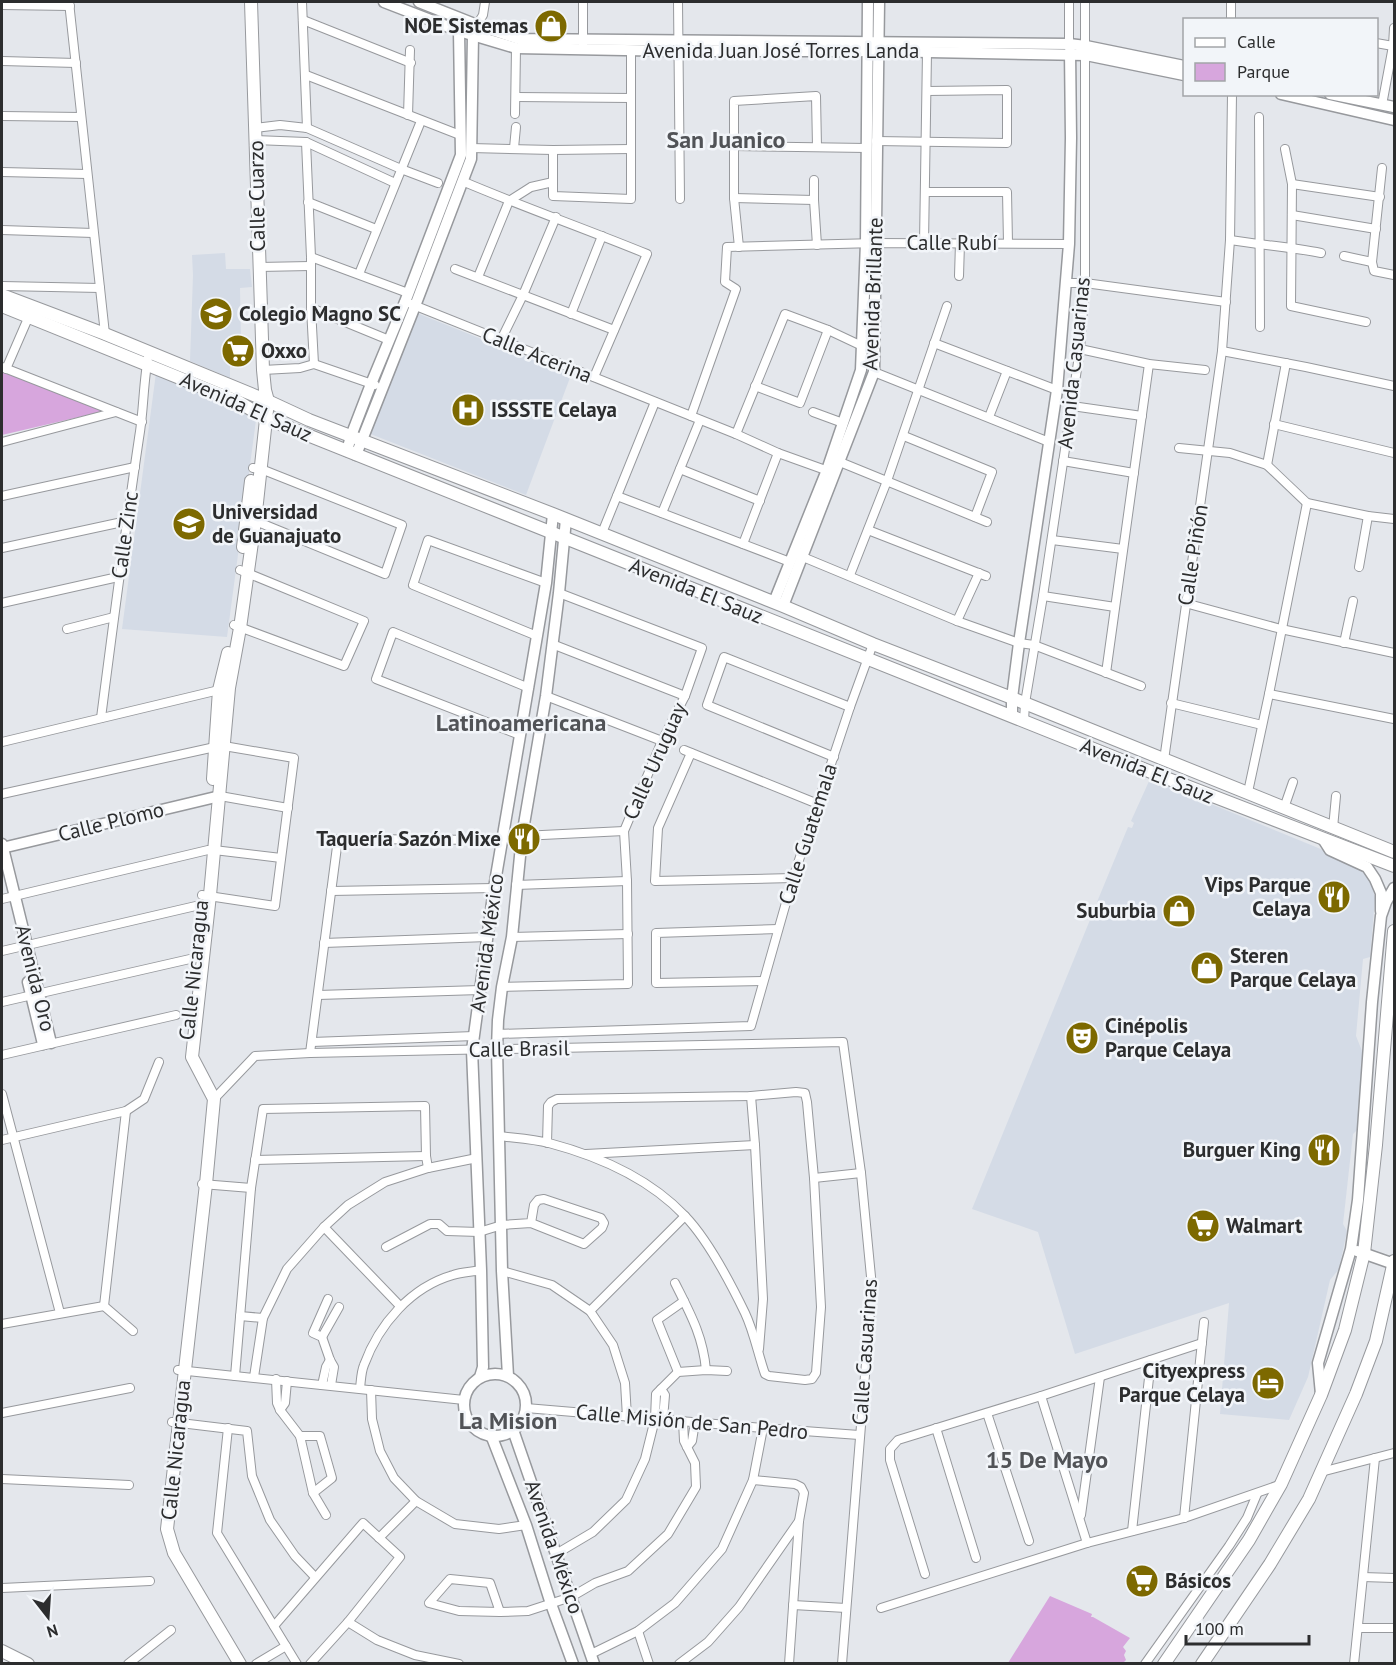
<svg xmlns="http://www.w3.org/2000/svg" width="1396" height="1665" viewBox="0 0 1396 1665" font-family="'PT Sans',sans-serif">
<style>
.built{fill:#d4dbe6}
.green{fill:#d7a6dd}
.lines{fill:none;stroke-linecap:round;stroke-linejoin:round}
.street-casing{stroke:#97999d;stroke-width:10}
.secondary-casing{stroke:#97999d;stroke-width:13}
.primary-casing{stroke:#97999d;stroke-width:14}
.street{stroke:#fff;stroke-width:8}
.secondary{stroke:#fff;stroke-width:10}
.primary{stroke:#fff;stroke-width:12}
.labels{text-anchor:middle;stroke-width:5;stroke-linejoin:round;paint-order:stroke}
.poi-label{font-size:21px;font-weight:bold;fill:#2c2d2e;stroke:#f2f5f9;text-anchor:start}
.street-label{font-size:21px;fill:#2c2d2e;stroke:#f2f5f9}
.quarter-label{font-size:24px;font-weight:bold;fill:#515357;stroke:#f2f5f9}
</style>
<rect width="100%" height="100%" fill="#e4e7ec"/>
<g class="built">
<path d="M225,253L226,269H250L252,287L240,288L241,341L230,343V378L190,361L193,275L192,255Z"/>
<path d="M417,313L571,375L526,495L368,433Z"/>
<path d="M156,373L234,403L256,420L227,637L122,629Z"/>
<path d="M1150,779L1355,863L1364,870L1371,882L1375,898L1370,957L1363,959L1356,1036L1364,1056L1359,1128L1353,1134L1343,1224L1347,1231L1339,1269L1330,1280L1308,1377L1289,1420L1220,1414L1229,1303L1075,1354L1038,1232L972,1209L1094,910H1098L1100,904L1097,902L1128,827L1132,828L1134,823L1131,821Z"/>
</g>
<g class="green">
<path d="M2,372L109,410L2,435Z"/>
<path d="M1050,1596L1092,1614L1091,1617H1093L1130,1638L1123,1647L1126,1651L1124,1655L1126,1660L1122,1664L1008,1663Z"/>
</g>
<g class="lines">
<g class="street-casing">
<g id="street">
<path d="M69,2L105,334"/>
<path d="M302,2L307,128"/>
<path d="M678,2L680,199"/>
<path d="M1231,2V20"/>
<path d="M2,5L70,6"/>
<path d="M303,20L411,63"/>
<path d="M477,25L483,15L485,2"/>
<path d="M1376,43L1393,46"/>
<path d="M1069,44V2"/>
<path d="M583,45V2"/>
<path d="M2,61L76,63"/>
<path d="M306,75L460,135"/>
<path d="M516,97L631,98"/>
<path d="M1382,105L1393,46L1394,28"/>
<path d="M515,114L516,48"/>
<path d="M408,115L410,50"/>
<path d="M2,116L81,117"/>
<path d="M1259,117L1260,327"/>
<path d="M255,128L280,125L307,128L401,169L438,183"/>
<path d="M255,140L306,142L395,183"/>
<path d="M876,141L1007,143V90L927,91"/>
<path d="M306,142L311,257V308L314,364"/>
<path d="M735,146L867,148"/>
<path d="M471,148L553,150L631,149"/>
<path d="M514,148L516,127"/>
<path d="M1285,149L1292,184L1291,306L1366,322"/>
<path d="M553,150V196L631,199V50"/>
<path d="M1382,168L1372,262L1374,271L1394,275"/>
<path d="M2,172L87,174"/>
<path d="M814,180V200L817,245"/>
<path d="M462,181C523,207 586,229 647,254L594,377"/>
<path d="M1292,184L1380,197"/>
<path d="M925,192H1007L1008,243"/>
<path d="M734,198L814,200"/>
<path d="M308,202L376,229"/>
<path d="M1292,215L1376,229"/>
<path d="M2,230L93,233"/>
<path d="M1230,240C1261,245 1291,247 1321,253"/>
<path d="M924,243L927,52"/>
<path d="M739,247L734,198V101L816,96L817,147"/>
<path d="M1344,256L1372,262"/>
<path d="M311,257L408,293"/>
<path d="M259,267L310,266"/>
<path d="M455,269L614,330"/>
<path d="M359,274L421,121"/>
<path d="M959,276L960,243"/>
<path d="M478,277L509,201L531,187L553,182"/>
<path d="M1066,283H1085L1226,302"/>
<path d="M2,286L100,288"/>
<path d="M411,304L736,434L778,453L831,472"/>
<path d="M311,308L389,340"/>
<path d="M571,314L602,236"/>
<path d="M501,340L523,295L556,217"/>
<path d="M934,343L1057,390"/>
<path d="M1080,349L1149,364L1205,370"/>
<path d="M1222,351L1306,367L1394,386"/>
<path d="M2,367L142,422"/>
<path d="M6,369L29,316"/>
<path d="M263,370L300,368L314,364L375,385"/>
<path d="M874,372L1049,442"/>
<path d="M755,386L800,403L828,330"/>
<path d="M1072,406L1142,416"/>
<path d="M813,412L843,423"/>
<path d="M691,416L736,289L725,282L727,247L876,243L1069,244"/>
<path d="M989,417L1007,371"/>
<path d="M1274,424L1394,453"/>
<path d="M736,434L785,314L828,330L862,346"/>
<path d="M904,436L992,472L975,517"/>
<path d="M2,442L116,412"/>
<path d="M1179,448L1230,453L1267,465L1307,503L1368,516L1394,519"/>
<path d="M835,460L987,522"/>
<path d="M1063,461L1134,473"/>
<path d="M1267,465L1286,363"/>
<path d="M680,469L760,501"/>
<path d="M2,496L135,467"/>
<path d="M617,496L790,562"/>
<path d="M662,513L700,420"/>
<path d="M253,520L385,574L402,525L261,469L253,468"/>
<path d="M868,530L986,576"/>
<path d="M602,533L655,402"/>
<path d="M1052,540L1123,549"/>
<path d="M743,544L778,453"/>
<path d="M2,548L127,521"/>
<path d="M798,555L957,621L1019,643L1034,645L1141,686"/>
<path d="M1359,567L1368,516"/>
<path d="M850,575L887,481L947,306"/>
<path d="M1043,596L1115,607"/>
<path d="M2,603L118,577"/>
<path d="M1185,603L1281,629L1394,653"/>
<path d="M957,621L979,573"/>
<path d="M234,625L344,666L364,621L240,570"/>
<path d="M67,629L114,617"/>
<path d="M537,636L413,585L428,540L546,583"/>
<path d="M1344,643L1353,601"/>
<path d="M552,644L685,696"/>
<path d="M1106,673L1149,364"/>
<path d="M1269,694L1394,719"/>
<path d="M546,696L662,741"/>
<path d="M1171,703L1262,725"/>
<path d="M101,718C113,625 125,532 139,438C144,410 143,381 149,352"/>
<path d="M1024,721L1025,703L1043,596L1080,349L1085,283V2"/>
<path d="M520,735L376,679L393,632L529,688"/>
<path d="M2,742L219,690"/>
<path d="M684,750L818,804"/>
<path d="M691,753L658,828L655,881L793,878"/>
<path d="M834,757L707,705L724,657L850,707"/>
<path d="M1164,760L1222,351L1230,240L1232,94"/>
<path d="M1248,792L1269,694L1307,503"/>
<path d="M2,794L215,747L224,746L294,758L275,906L202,895"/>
<path d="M220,796L288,808"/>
<path d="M1284,808L1293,782"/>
<path d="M1333,828L1336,796"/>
<path d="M522,836L624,831"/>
<path d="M516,885L627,881"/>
<path d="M331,891L494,888"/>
<path d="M2,899L208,850H214L281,858"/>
<path d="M512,937L628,934"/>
<path d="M324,943L487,937"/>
<path d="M2,951L200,905L208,906"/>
<path d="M763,981L656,983V933L778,929"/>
<path d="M502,987L628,984L627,881L624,831L662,741L685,696L702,648L559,593"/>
<path d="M318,995L480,990"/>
<path d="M2,1002L203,956"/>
<path d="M497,1034L751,1026L793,878L850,707L873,644"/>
<path d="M312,1042L474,1036"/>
<path d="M310,1053L338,839L502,840"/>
<path d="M2,1055L176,1015"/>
<path d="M2,1094L60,1313"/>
<path d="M751,1096L755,1145L763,1299L759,1349"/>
<path d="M214,1099L255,1056L310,1053L843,1042L861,1173L872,1287L842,1664"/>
<path d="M499,1136C515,1138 533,1139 549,1143C598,1156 650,1179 685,1216C708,1240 730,1282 745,1313C754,1332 758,1354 765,1374L769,1376L805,1380L812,1379L816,1373L821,1307L814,1178L807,1102L805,1093L796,1092L751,1096L557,1099L551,1102L548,1106L547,1143"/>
<path d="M2,1140L126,1111L144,1099L159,1062"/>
<path d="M586,1154L755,1145"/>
<path d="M255,1160L426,1156"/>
<path d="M814,1178L861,1173"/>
<path d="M202,1184L251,1188"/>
<path d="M324,1227L400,1306"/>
<path d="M386,1247L430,1224H439L447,1231L479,1232L502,1225L531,1223L584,1244L602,1228L604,1223L601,1218L544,1199L538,1200L534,1205L531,1223"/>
<path d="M502,1271L552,1285L590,1311L613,1345L625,1383L627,1417"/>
<path d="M675,1283C690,1313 703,1336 706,1370"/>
<path d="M328,1299L313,1333L322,1337L330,1360L334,1367L331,1385"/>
<path d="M104,1306L126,1111"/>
<path d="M104,1306L133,1331"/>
<path d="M590,1311L685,1216"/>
<path d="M240,1316L263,1318"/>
<path d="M2,1324L104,1306"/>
<path d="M322,1337L339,1307"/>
<path d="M178,1370L464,1400"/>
<path d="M678,1372L657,1320L684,1301"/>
<path d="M235,1376L251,1188L263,1109L425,1106L426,1156L428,1168"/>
<path d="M254,1377L263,1318L287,1269L324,1227L348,1205L385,1182L428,1168L477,1158"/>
<path d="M276,1379L277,1403L280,1410L300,1436L313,1493L326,1515"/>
<path d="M322,1385L326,1367L330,1360"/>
<path d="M360,1388C361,1381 361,1372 364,1365C379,1324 411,1287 453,1275C462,1272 472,1272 481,1270"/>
<path d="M661,1389L665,1395L663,1419"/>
<path d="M371,1390L372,1419L380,1451L394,1478L416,1501L455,1524L499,1529L526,1525"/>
<path d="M1041,1396L1087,1543"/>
<path d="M526,1408L763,1428L859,1435"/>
<path d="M280,1410L285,1403L287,1381"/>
<path d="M2,1413L130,1388"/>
<path d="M987,1413L1029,1541"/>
<path d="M172,1422L247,1431L252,1476L270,1520L295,1556L315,1577"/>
<path d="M228,1428L217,1533L297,1664"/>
<path d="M936,1428L976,1558"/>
<path d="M300,1436H320L332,1478L313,1493"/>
<path d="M687,1447L692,1441L695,1422"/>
<path d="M1321,1472L1394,1453"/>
<path d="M2,1479L129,1485"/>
<path d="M753,1480L795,1484L801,1487L804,1493L799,1521L789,1664"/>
<path d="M1081,1515L1100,1377"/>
<path d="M1184,1518L1204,1322"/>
<path d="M1132,1531L1151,1360"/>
<path d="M379,1538L416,1501"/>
<path d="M556,1554L593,1532L626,1500L645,1459L655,1419L656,1394L678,1372L706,1370L727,1371"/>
<path d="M925,1574L890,1460V1449L898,1440L1041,1396L1202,1343"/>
<path d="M1363,1577L1394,1578"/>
<path d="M2,1588L150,1581"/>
<path d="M793,1605L846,1608"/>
<path d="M881,1608L1087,1543L1184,1518L1279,1485"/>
<path d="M500,1612L490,1583L450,1579L429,1603L459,1611L500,1612L528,1611L571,1597L595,1583L628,1571L668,1534L696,1487L695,1463L684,1441L683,1421"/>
<path d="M348,1622L377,1640L415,1655L459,1664"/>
<path d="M274,1626L363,1523L400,1557L348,1622L310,1664"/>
<path d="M1358,1628H1394"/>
<path d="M638,1631L649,1664"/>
<path d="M591,1654L638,1631L675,1603L722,1549L753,1480L763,1428"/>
<path d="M128,1664L171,1630"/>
<path d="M256,1664L286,1646"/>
<path d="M679,1664L708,1642L739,1607L799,1521"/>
<path d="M1145,1664L1229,1546L1247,1518L1257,1494"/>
<path d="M1354,1664L1375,1458"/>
</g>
</g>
<g class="secondary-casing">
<g id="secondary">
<path d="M384,2L459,31L516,48L678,51H878L1086,55L1184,75"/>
<path d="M419,2L477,25L519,39L1069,44L1086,46L1184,66"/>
<path d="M1281,94L1394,120"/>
<path d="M1330,94L1394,107"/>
<path d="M347,451L351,436L371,384L405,302L461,155L459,31L462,25"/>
<path d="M356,455L415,306L471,159L473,35L475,30"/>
<path d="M774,602L827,470L861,370L866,243L868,2"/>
<path d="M783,606L874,372L879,2"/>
<path d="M1012,716V698L1019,643L1057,390L1069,244L1071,138L1070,51"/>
<path d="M1323,839L1330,850L1367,867L1375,879L1381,893V911"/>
<path d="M2,844L51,1043"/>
<path d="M2,848L220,796"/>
<path d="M28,982L43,1044"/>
<path d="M1357,1251L1394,1264"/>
<circle cx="495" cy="1405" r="31"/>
<path d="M508,1376L502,1271L497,1049L498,1020L502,987L512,937L522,836L546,696L559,593L566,519"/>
<path d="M480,1377L483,1367L481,1270L472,1050L494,888L546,583L553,514"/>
<path d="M1321,1394L1318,1363L1351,1249L1358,1200L1372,1002L1381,916L1386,902L1394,888"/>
<path d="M513,1430L594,1664"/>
<path d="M491,1435L526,1525L551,1604L573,1664"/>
</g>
</g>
<g class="primary-casing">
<g id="primary">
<path d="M2,295L105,334L268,401L309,420L553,514L783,606L873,644L1012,698L1394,852"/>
<path d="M2,306L239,402L265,418L1166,778L1394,866"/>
<path d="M243,547L251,481"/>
<path d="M213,779L219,690L228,653"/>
<path d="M2,1651L28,1664"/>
<path d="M240,1664L174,1553L167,1529L206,1184L214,1099L192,1057L210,895L229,688L240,628L255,521L268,401L265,390L263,370L251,2"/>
<path d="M1164,1664L1249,1540L1281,1484L1321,1395L1345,1330L1364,1253L1376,1145L1394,931"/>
<path d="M1202,1664L1270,1564L1309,1499L1356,1394L1376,1341L1394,1261"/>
</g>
</g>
<use href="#street" class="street"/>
<use href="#secondary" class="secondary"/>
<use href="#primary" class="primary"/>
</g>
<defs>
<g id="shop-disc" transform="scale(1.725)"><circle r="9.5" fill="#7d6900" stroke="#f2f5f9"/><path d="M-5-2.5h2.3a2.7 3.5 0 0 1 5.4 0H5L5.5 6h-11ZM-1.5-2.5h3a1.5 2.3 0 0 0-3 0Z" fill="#fff"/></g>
<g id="school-disc" transform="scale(1.725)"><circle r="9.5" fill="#7d6900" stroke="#f2f5f9"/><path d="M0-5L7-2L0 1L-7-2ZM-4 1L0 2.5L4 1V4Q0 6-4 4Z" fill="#fff"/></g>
<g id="supermarket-disc" transform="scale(1.725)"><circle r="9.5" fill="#7d6900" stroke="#f2f5f9"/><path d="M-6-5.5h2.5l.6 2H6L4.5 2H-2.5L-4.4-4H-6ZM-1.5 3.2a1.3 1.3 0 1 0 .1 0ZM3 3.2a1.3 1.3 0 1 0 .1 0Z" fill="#fff"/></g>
<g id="hospital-disc" transform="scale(1.725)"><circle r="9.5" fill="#7d6900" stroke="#f2f5f9"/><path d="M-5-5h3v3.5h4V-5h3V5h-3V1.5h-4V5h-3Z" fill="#fff"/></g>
<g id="restaurant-disc" transform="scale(1.725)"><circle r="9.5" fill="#7d6900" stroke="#f2f5f9"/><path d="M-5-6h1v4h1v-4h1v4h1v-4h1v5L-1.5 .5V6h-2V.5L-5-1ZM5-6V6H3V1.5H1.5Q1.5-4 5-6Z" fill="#fff"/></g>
<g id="theatre-disc" transform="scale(1.725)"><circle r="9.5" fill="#7d6900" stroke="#f2f5f9"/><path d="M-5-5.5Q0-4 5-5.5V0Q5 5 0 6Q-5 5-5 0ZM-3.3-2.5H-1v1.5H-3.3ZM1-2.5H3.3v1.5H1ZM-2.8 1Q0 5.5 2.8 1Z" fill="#fff"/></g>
<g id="hotel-disc" transform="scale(1.725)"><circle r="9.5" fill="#7d6900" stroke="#f2f5f9"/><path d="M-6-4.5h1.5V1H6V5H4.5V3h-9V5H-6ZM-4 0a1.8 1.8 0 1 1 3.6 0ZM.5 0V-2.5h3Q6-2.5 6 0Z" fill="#fff"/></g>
</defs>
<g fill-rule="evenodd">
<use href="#shop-disc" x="551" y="26"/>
<use href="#school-disc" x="216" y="314"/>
<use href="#supermarket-disc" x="238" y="351"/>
<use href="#hospital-disc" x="468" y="410"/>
<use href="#school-disc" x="189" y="524"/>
<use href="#restaurant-disc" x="524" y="839"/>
<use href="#restaurant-disc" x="1334" y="897"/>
<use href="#shop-disc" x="1179" y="911"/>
<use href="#shop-disc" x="1207" y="968"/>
<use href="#theatre-disc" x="1082" y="1038"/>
<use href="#restaurant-disc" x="1324" y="1150"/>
<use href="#supermarket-disc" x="1203" y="1226"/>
<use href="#hotel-disc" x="1268" y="1383"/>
<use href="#supermarket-disc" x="1142" y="1581"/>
</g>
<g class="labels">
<g class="poi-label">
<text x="528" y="33" text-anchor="end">NOE Sistemas</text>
<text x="239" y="321">Colegio Magno SC</text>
<text x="261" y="358">Oxxo</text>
<text x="491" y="417">ISSSTE Celaya</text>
<text x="212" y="519">Universidad<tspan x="212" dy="24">de Guanajuato</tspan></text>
<text x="501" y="846" text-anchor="end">Taquería Sazón Mixe</text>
<text x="1311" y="892" text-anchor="end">Vips Parque<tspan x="1311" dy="24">Celaya</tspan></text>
<text x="1156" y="918" text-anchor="end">Suburbia</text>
<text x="1230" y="963">Steren<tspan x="1230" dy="24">Parque Celaya</tspan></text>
<text x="1105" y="1033">Cinépolis<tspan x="1105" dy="24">Parque Celaya</tspan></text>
<text x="1301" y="1157" text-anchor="end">Burguer King</text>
<text x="1226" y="1233">Walmart</text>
<text x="1245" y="1378" text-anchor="end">Cityexpress<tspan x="1245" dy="24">Parque Celaya</tspan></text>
<text x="1165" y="1588">Básicos</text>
</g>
<g class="street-label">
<text x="781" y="58">Avenida Juan José Torres Landa</text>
<text transform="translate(257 196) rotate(-91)" y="7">Calle Cuarzo</text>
<text x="952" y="250">Calle Rubí</text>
<text transform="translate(873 294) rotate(-88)" y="7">Avenida Brillante</text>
<text transform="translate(537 355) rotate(22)" y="7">Calle Acerina</text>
<text transform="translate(1074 363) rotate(-84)" y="7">Avenida Casuarinas</text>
<text transform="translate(246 407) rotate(24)" y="7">Avenida El Sauz</text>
<text transform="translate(125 535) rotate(-82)" y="7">Calle Zinc</text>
<text transform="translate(1193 555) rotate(-81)" y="7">Calle Piñón</text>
<text transform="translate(696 591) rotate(22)" y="7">Avenida El Sauz</text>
<text transform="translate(655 761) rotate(-66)" y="7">Calle Uruguay</text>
<text transform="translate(1147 771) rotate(22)" y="7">Avenida El Sauz</text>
<text transform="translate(111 822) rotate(-14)" y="7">Calle Plomo</text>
<text transform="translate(808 834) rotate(-72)" y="7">Calle Guatemala</text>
<text transform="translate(487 943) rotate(-82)" y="7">Avenida México</text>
<text transform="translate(194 970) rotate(-84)" y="7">Calle Nicaragua</text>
<text transform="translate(35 978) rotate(76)" y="7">Avenida Oro</text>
<text transform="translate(519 1049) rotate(-1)" y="7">Calle Brasil</text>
<text transform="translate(865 1352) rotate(-86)" y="7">Calle Casuarinas</text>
<text transform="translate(692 1422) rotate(5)" y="7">Calle Misión de San Pedro</text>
<text transform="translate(176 1450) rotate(-84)" y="7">Calle Nicaragua</text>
<text transform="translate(554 1547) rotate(71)" y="7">Avenida México</text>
</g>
<g class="quarter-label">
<text x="726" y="148">San Juanico</text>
<text x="521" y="731">Latinoamericana</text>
<text x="508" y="1429">La Mision</text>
<text x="1047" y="1468">15 De Mayo</text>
</g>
</g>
<rect width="1396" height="1665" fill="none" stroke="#2c2d2e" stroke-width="6"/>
<rect x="1183" y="18" width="195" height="78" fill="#f2f5f9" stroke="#a3a5a8" stroke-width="1.5"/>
<rect x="1195" y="38" width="30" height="9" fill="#ffffff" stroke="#a3a5a8" stroke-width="1.5"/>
<text x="1237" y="48" font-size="18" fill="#2c2d2e">Calle</text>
<rect x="1195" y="63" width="30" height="18" fill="#d7a6dd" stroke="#a3a5a8" stroke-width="1.5"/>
<text x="1237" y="78" font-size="18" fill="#2c2d2e">Parque</text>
<g transform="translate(48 1617) rotate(163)" stroke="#f2f5f9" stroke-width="4.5" paint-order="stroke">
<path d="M0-4.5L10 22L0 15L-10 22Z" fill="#2c2d2e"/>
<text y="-9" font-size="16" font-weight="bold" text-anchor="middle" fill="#2c2d2e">N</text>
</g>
<path d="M1186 1635v9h123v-9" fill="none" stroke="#2c2d2e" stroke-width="3"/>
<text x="1195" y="1635" font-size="18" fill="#2c2d2e" stroke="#f2f5f9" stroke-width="4.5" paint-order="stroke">100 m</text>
</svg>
